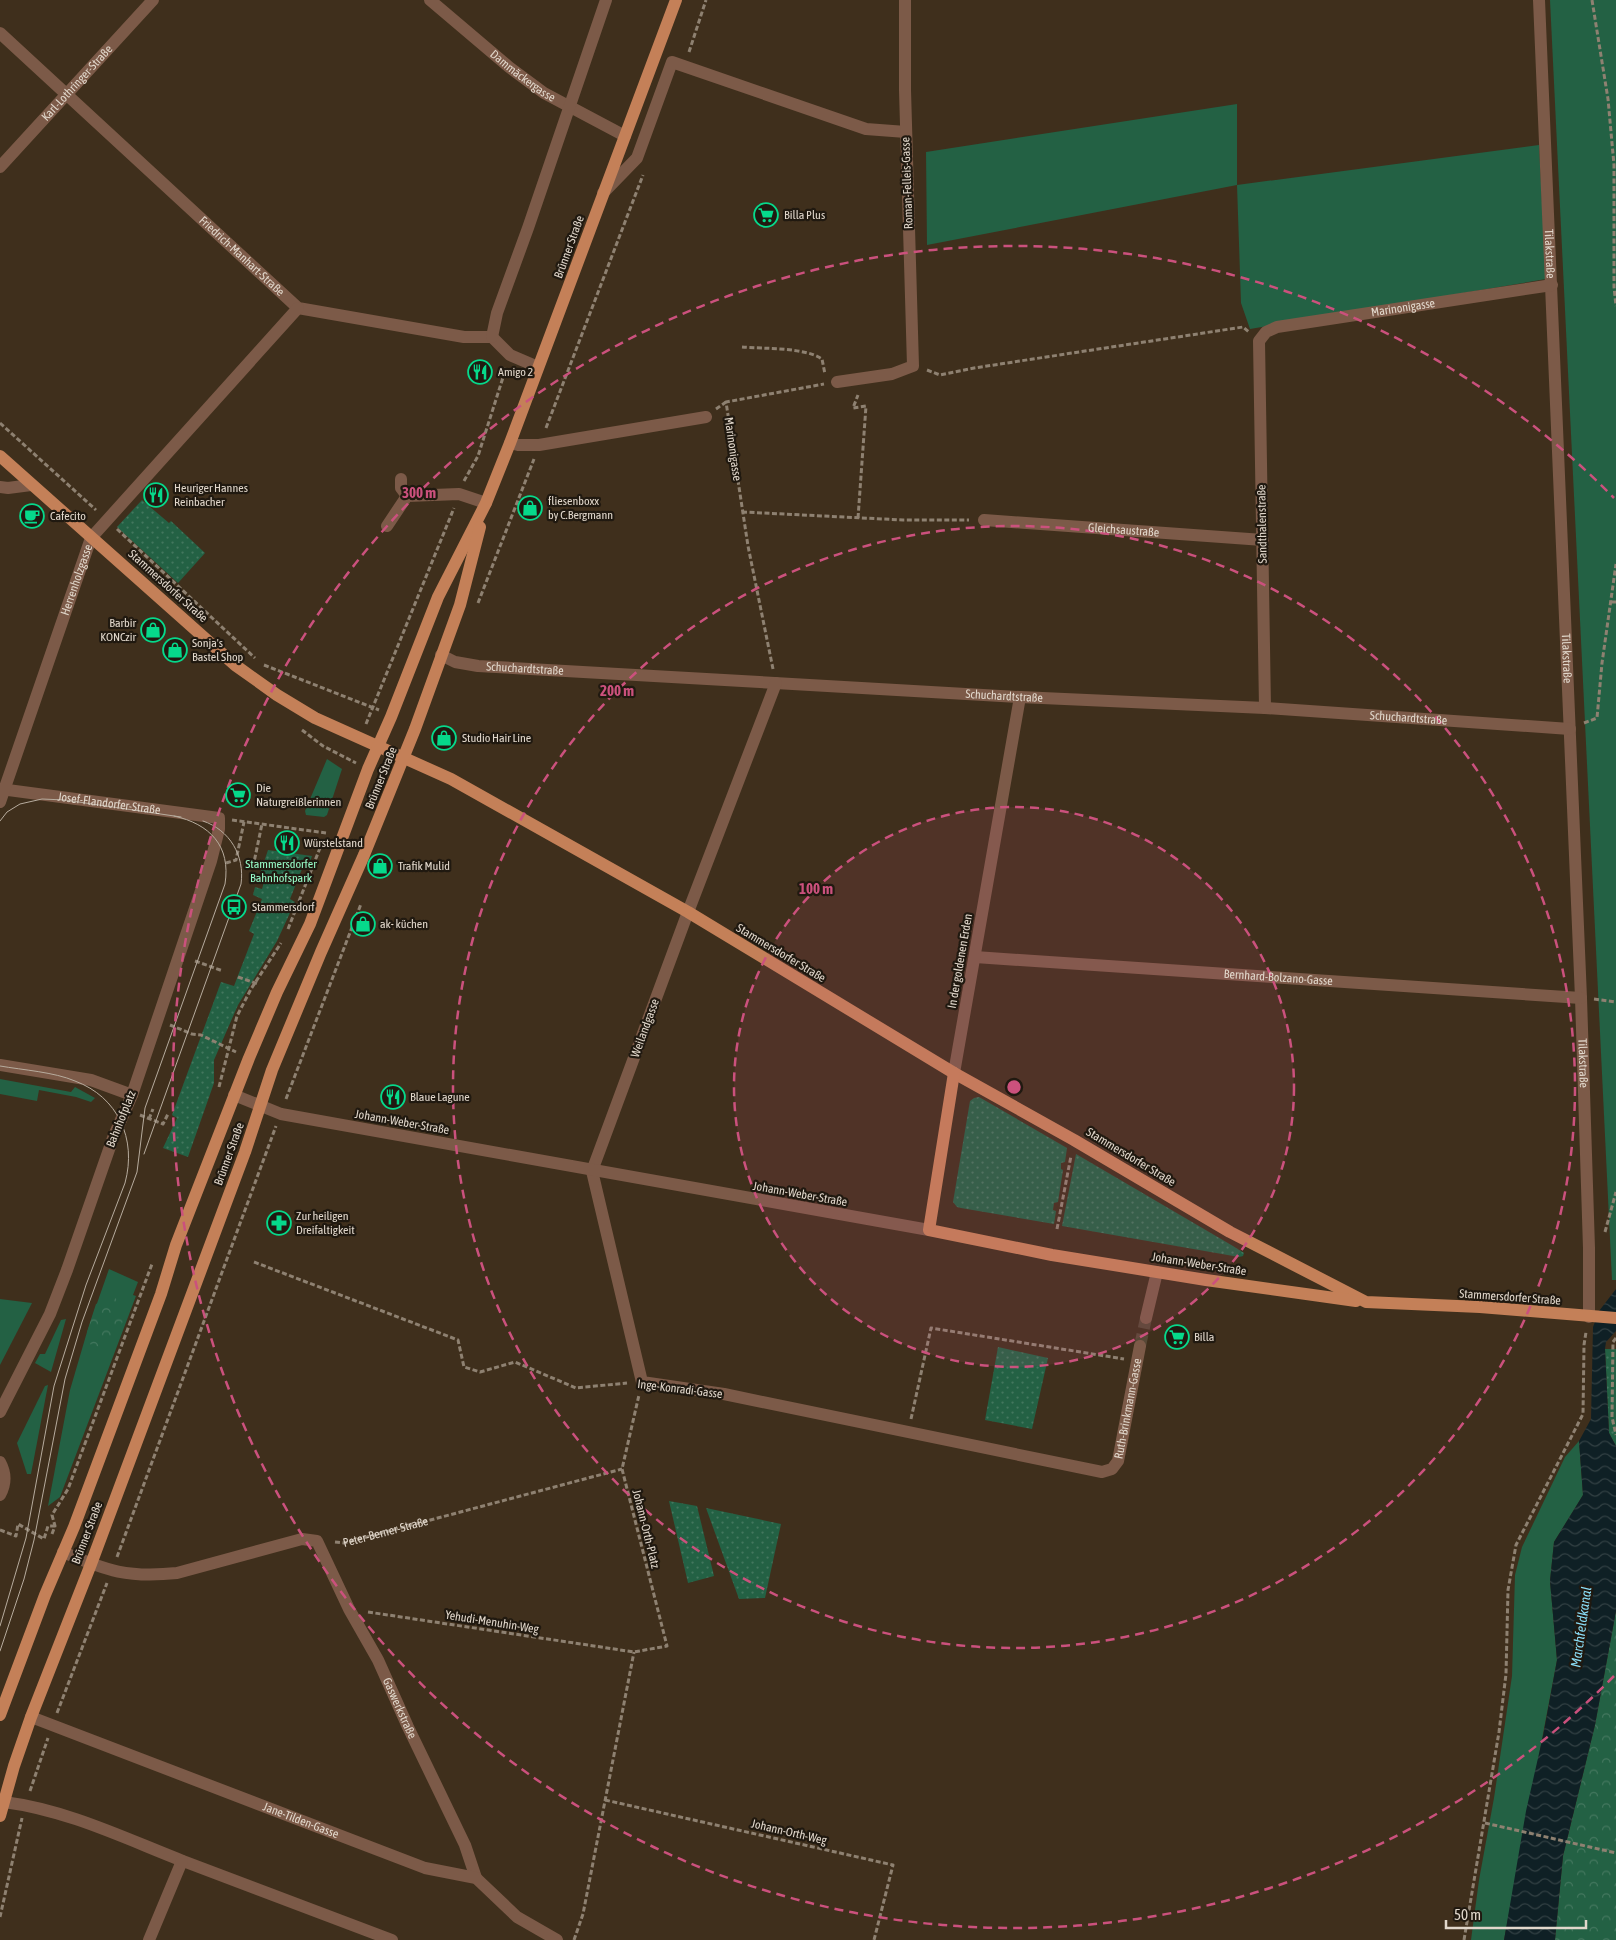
<svg xmlns="http://www.w3.org/2000/svg" width="1616" height="1940" viewBox="0 0 1616 1940" font-family="'Asap Condensed',sans-serif">
<style>
.grass{fill:#236144}
.forest{fill:url(#forest-crowns)}
.park{fill:url(#park-dots)}
.water{fill:url(#water-waves)}
.lines{fill:none;stroke-linecap:round;stroke-linejoin:round}
.minor-tunnel{stroke:#574836;stroke-width:12;stroke-dasharray:12 6;stroke-linecap:butt}
.path{stroke:#8e8171;stroke-width:3;stroke-dasharray:5 2.5;stroke-linecap:butt}
.minor{stroke:#7c5a48;stroke-width:12}
.major{stroke:#c48058;stroke-width:12}
.tram{stroke:#b7ac9e;stroke-width:1}
.ring{fill:none;stroke:#cb517d;stroke-width:2.5;stroke-dasharray:9 6}
.labels{text-anchor:middle;stroke-width:4.5;stroke-linejoin:round;paint-order:stroke}
.street-label{font-size:12px;fill:#e1d7cb;stroke:#201910}
.poi-label{font-size:12px;fill:#e1d7cb;stroke:#201910;text-anchor:start}
.park-label{font-size:12px;fill:#97fbc7;stroke:#201910}
.water-label{font-size:14px;font-style:italic;fill:#8adef8;stroke:#201910}
.centre{fill:#cb517d;stroke:#201910;stroke-width:2.5}
.ring-label{font-size:15px;text-anchor:middle;font-weight:bold;fill:#cb517d;stroke:#201910;stroke-width:4.5;stroke-linejoin:round;paint-order:stroke}
</style>
<defs>
<pattern id="forest-crowns" width="20" height="18" patternUnits="userSpaceOnUse" patternTransform="scale(1.25)"><rect width="20" height="18" fill="#236144"/><path d="M2 6a3 3 0 1 1 6 0M12 15a3 3 0 1 1 6 0" fill="none" stroke="#43775e"/></pattern>
<pattern id="park-dots" width="8" height="8" patternUnits="userSpaceOnUse" patternTransform="scale(1.25)"><rect width="8" height="8" fill="#236144"/><path d="M2 2h.1M6 6h.1" fill="none" stroke="#43775e" stroke-width="1.8" stroke-linecap="round"/></pattern>
<pattern id="water-waves" width="16" height="10" patternUnits="userSpaceOnUse" patternTransform="scale(1.25)"><rect width="16" height="10" fill="#0f2025"/><path d="M0 5q4-4 8 0t8 0" fill="none" stroke="#324043"/></pattern>
</defs>
<rect width="100%" height="100%" fill="#3f2f1c"/>
<g class="grass">
<path d="M1550,0H1616V1280H1612Z"/>
<path d="M1237,104V185L1539,145L1546,279L1250,329L1241,303L1237,185L927,245L926,152Z"/>
<path d="M327,759L342,769L327,815L324,817L306,815L305,811Z"/>
<path d="M0,1079L71,1092L75,1087L95,1098L91,1102L76,1097L39,1090L37,1101L0,1094Z"/>
<path d="M109,1269L138,1282L133,1295L136,1296L60,1497L48,1506L70,1390L87,1332Z"/>
<path d="M0,1299L32,1303L0,1365Z"/>
<path d="M66,1319L51,1372L35,1363L40,1354H45L61,1320Z"/>
<path d="M48,1385L31,1474H27L17,1443L45,1386Z"/>
<path d="M1579,1441L1583,1495L1554,1542L1550,1581L1557,1660L1504,1940H1471L1479,1880L1494,1798L1512,1676L1515,1575L1522,1547L1565,1457Z"/>
</g>
<g class="forest">
<path d="M115,1297L125,1315L115,1343L103,1348L86,1343L89,1334L87,1332L96,1304Z"/>
<path d="M1616,1611V1940H1555L1563,1856L1595,1725Z"/>
</g>
<g class="park">
<path d="M142,500L169,523L171,521L205,553L178,583L117,527Z"/>
<path d="M268,850L312,856L309,865L304,864L290,899L295,902L277,941L238,1005L214,1060V1083L188,1157L163,1148L177,1118L172,1115L221,982L234,986L254,934L249,931L262,899L253,895L255,887L262,889L264,882L258,880Z"/>
<path d="M979,1097L1067,1148L1065,1162L1061,1163V1169L1063,1170L1058,1202L1054,1203L1053,1210L1056,1211L1054,1224L961,1208L957,1207L953,1202L970,1101L974,1098Z"/>
<path d="M1076,1154L1233,1246L1244,1253L1243,1256L1239,1257L1062,1226Z"/>
<path d="M998,1347L1048,1358L1032,1429L985,1420Z"/>
<path d="M1605,1349H1616V1446L1609,1433Z"/>
<path d="M669,1501L697,1506L714,1576L688,1583Z"/>
<path d="M706,1508L781,1524L765,1598L739,1599Z"/>
</g>
<path class="water" d="M1616,1289V1331L1606,1342L1605,1349L1609,1433L1616,1446V1611L1595,1725L1563,1856L1555,1940H1504L1526,1811L1543,1736L1557,1660L1550,1581L1554,1542L1583,1495L1579,1441L1591,1419L1593,1327L1599,1311Z"/>
<g class="lines">
<path class="minor-tunnel" d="M1140,1346L1146,1318"/>
<g class="path">
<path d="M1592,0L1608,99L1614,165V287L1616,306"/>
<path d="M689,52L706,0"/>
<path d="M742,347C764,349 804,347 822,359L825,374"/>
<path d="M927,370L940,375L974,368L1243,327L1249,332"/>
<path d="M716,409L726,402"/>
<path d="M0,423L96,510"/>
<path d="M546,428L643,175"/>
<path d="M464,481L478,456L506,368"/>
<path d="M742,512L903,520H969"/>
<path d="M858,518L866,406L853,408L858,395"/>
<path d="M117,529L255,658"/>
<path d="M1611,602H1616"/>
<path d="M478,603L534,459"/>
<path d="M264,665L379,710"/>
<path d="M773,669L748,546L726,402L824,384"/>
<path d="M1584,723L1597,718L1602,663L1616,564"/>
<path d="M366,724L454,508"/>
<path d="M302,730L323,746L356,763"/>
<path d="M232,820L326,833"/>
<path d="M226,863L236,860L244,822"/>
<path d="M253,867L262,824"/>
<path d="M288,929L320,848"/>
<path d="M195,961L223,971"/>
<path d="M238,977L258,984"/>
<path d="M1594,999L1616,1002"/>
<path d="M170,1025L192,1034L201,1035L236,1052"/>
<path d="M219,1087L237,1016L251,989L281,943"/>
<path d="M286,1099L361,904"/>
<path d="M140,1115L163,1124L168,1114"/>
<path d="M149,1119L153,1109"/>
<path d="M1057,1229L1071,1156"/>
<path d="M1605,1232L1616,1192"/>
<path d="M254,1262L458,1340L464,1367L480,1372L515,1362L576,1388L627,1383"/>
<path d="M1616,1338L1613,1342L1612,1417L1616,1435"/>
<path d="M911,1419L931,1328L1124,1359"/>
<path d="M0,1530L16,1536L18,1524L44,1539L48,1526H55"/>
<path d="M52,1534L55,1526L52,1515L68,1489L152,1264"/>
<path id="s1" d="M335,1542L344,1543L622,1469"/>
<path d="M117,1557L276,1126"/>
<path d="M368,1612L634,1652L667,1646L622,1469L639,1395"/>
<path d="M57,1713L107,1583"/>
<path d="M30,1791L48,1738"/>
<path d="M605,1800L893,1865L874,1940"/>
<path d="M1485,1823L1616,1853"/>
<path d="M0,1917L22,1818"/>
<path d="M574,1940L583,1914L634,1652"/>
<path d="M1464,1940L1499,1732L1506,1674L1508,1590L1516,1545L1583,1414L1584,1345L1586,1332"/>
</g>
<g class="minor">
<path id="s2" d="M430,0L509,67L544,93L625,136"/>
<path id="s3" d="M1539,0L1581,998L1589,1248V1317"/>
<path id="s4" d="M0,33L298,308L464,337H492L510,355L538,367"/>
<path id="s5" d="M0,167L153,0"/>
<path d="M603,193L637,158L672,62L866,129L906,132"/>
<path d="M492,337L497,313L528,228L606,0"/>
<path d="M837,382L892,374L913,366L905,90V0"/>
<path d="M510,443L518,445H539L706,417"/>
<path d="M401,479V488L407,496"/>
<path d="M0,487L8,488L31,485"/>
<path id="s6" d="M984,520L1263,540"/>
<path d="M387,526L407,496L459,494L486,503"/>
<path id="s7" d="M441,655L455,662L478,666L1020,697L1265,708L1570,729"/>
<path id="s8" d="M776,683L688,912L592,1171L642,1382L724,1394L1102,1472L1112,1469L1118,1461L1140,1346"/>
<path id="s9" d="M1265,708L1259,341L1266,332L1277,327L1552,285"/>
<path id="s10" d="M0,789L219,818V829L211,861L132,1095L113,1138L67,1270L50,1314L0,1412"/>
<path id="s11" d="M0,802L91,538L298,308"/>
<path id="s12" d="M975,957L1581,998"/>
<path d="M0,1065L91,1080L132,1095"/>
<path d="M954,1073L1020,697"/>
<path d="M234,1095L281,1114L929,1230"/>
<path d="M1146,1318L1157,1272"/>
<path d="M0,1462C6,1473 6,1484 0,1495"/>
<path id="s13" d="M63,1552C107,1571 128,1578 177,1573L302,1539L317,1541L349,1609L378,1660L408,1727L465,1845L476,1878"/>
<path id="s14" d="M31,1717L425,1868L476,1878L517,1917L557,1940"/>
<path d="M4,1802C67,1810 124,1838 183,1861C253,1888 323,1914 392,1940"/>
<path d="M149,1940L182,1861"/>
</g>
<g class="major">
<path d="M0,456L235,665L277,695L315,718L451,779L688,912L954,1073L1074,1140L1230,1232L1366,1302L1480,1307L1616,1318"/>
<path d="M954,1073L929,1230L1052,1255L1206,1280L1356,1301"/>
<path d="M0,1715L45,1595L74,1527L161,1294L176,1245L249,1058L277,992L310,924L368,769L391,717L438,597L486,503L510,443L676,0"/>
<path d="M0,1816L14,1766L31,1717L91,1564L245,1152L272,1070L321,952L364,855L415,729L460,605L480,527"/>
</g>
<g class="tram">
<path d="M0,821L7,812L20,804L42,799L65,800L181,817"/>
<path d="M0,1066C23,1070 54,1072 75,1081C118,1097 137,1139 125,1183L86,1285L54,1386L26,1538L0,1626"/>
<path d="M144,1154L241,884C245,856 230,830 203,821"/>
<path d="M0,1651L24,1579L34,1540L65,1379L82,1322L137,1172L145,1108L225,884C231,846 210,824 174,816"/>
</g>
</g>
<circle cx="1014" cy="1087" r="280" fill="#cb517d" fill-opacity=".12"/>
<g class="ring">
<circle cx="1014" cy="1087" r="280"/>
<circle cx="1014" cy="1087" r="561"/>
<path d="M1614 1676A841 841 0 1 1 1614 498"/>
</g>
<defs>
<g id="supermarket-ring" transform="scale(1.25)"><circle r="9.5" fill="#201910" stroke="#06d98b" stroke-width="1.5"/><path d="M-6-5.5h2.5l.6 2H6L4.5 2H-2.5L-4.4-4H-6ZM-1.5 3.2a1.3 1.3 0 1 0 .1 0ZM3 3.2a1.3 1.3 0 1 0 .1 0Z" fill="#06d98b"/></g>
<g id="restaurant-ring" transform="scale(1.25)"><circle r="9.5" fill="#201910" stroke="#06d98b" stroke-width="1.5"/><path d="M-5-6h1v4h1v-4h1v4h1v-4h1v5L-1.5 .5V6h-2V.5L-5-1ZM5-6V6H3V1.5H1.5Q1.5-4 5-6Z" fill="#06d98b"/></g>
<g id="shop-ring" transform="scale(1.25)"><circle r="9.5" fill="#201910" stroke="#06d98b" stroke-width="1.5"/><path d="M-5-2.5h2.3a2.7 3.5 0 0 1 5.4 0H5L5.5 6h-11ZM-1.5-2.5h3a1.5 2.3 0 0 0-3 0Z" fill="#06d98b"/></g>
<g id="cafe-ring" transform="scale(1.25)"><circle r="9.5" fill="#201910" stroke="#06d98b" stroke-width="1.5"/><path d="M-5.5-4.5H6V0H3Q3 3.5 0 3.5H-2.5Q-5.5 3.5-5.5 0ZM3-3.2v2h1.7v-2ZM-6 4.5H4V6H-6Z" fill="#06d98b"/></g>
<g id="bus-ring" transform="scale(1.25)"><circle r="9.5" fill="#201910" stroke="#06d98b" stroke-width="1.5"/><path d="M-5-6H5V4H4V6H2V4H-2V6H-4V4H-5ZM-3.5-4V0h7V-4ZM-3.5 1.2v1.5H-2V1.2ZM2 1.2v1.5H3.5V1.2Z" fill="#06d98b"/></g>
<g id="pharmacy-ring" transform="scale(1.25)"><circle r="9.5" fill="#201910" stroke="#06d98b" stroke-width="1.5"/><path d="M-2-6h4v4h4v4h-4v4h-4v-4h-4v-4h4Z" fill="#06d98b"/></g>
</defs>
<g fill-rule="evenodd">
<use href="#supermarket-ring" x="766" y="215"/>
<use href="#restaurant-ring" x="480" y="372"/>
<use href="#restaurant-ring" x="156" y="495"/>
<use href="#shop-ring" x="530" y="508"/>
<use href="#cafe-ring" x="32" y="516"/>
<use href="#shop-ring" x="153" y="630"/>
<use href="#shop-ring" x="175" y="650"/>
<use href="#shop-ring" x="444" y="738"/>
<use href="#supermarket-ring" x="238" y="795"/>
<use href="#restaurant-ring" x="287" y="843"/>
<use href="#shop-ring" x="380" y="866"/>
<use href="#bus-ring" x="234" y="907"/>
<use href="#shop-ring" x="363" y="924"/>
<use href="#restaurant-ring" x="393" y="1097"/>
<use href="#pharmacy-ring" x="279" y="1223"/>
<use href="#supermarket-ring" x="1177" y="1337"/>
</g>
<g class="labels">
<g class="street-label">
<text dy="4" stroke="none"><textPath href="#s2" startOffset="120">Dammäckergasse</textPath></text>
<text dy="4" stroke="none"><textPath href="#s5" startOffset="114">Karl-Lothringer-Straße</textPath></text>
<text transform="translate(907 183) rotate(-92)" y="4">Roman-Felleis-Gasse</text>
<text transform="translate(569 247) rotate(-70)" y="4">Brünner Straße</text>
<text dy="4" stroke="none"><textPath href="#s3" startOffset="254">Tilakstraße</textPath></text>
<text dy="4" stroke="none"><textPath href="#s4" startOffset="329">Friedrich-Manhart-Straße</textPath></text>
<text dy="4" stroke="none"><textPath href="#s9" startOffset="518">Marinonigasse</textPath></text>
<text transform="translate(733 449) rotate(82)" y="4">Marinonigasse</text>
<text transform="translate(1262 524) rotate(-91)" y="4">Sandthalenstraße</text>
<text dy="4" stroke="none"><textPath href="#s6" startOffset="140">Gleichsaustraße</textPath></text>
<text dy="4" stroke="none"><textPath href="#s11" startOffset="235">Herrenholzgasse</textPath></text>
<text transform="translate(168 586) rotate(42)" y="4">Stammersdorfer Straße</text>
<text dy="4" stroke="none"><textPath href="#s3" startOffset="659">Tilakstraße</textPath></text>
<text dy="4" stroke="none"><textPath href="#s7" startOffset="86">Schuchardtstraße</textPath></text>
<text dy="4" stroke="none"><textPath href="#s7" startOffset="566">Schuchardtstraße</textPath></text>
<text dy="4" stroke="none"><textPath href="#s7" startOffset="971">Schuchardtstraße</textPath></text>
<text transform="translate(381 778) rotate(-68)" y="4">Brünner Straße</text>
<text dy="4" stroke="none"><textPath href="#s10" startOffset="110">Josef-Flandorfer-Straße</textPath></text>
<text transform="translate(781 953) rotate(31)" y="4">Stammersdorfer Straße</text>
<text transform="translate(960 961) rotate(-80)" y="4">In der goldenen Erden</text>
<text dy="4" stroke="none"><textPath href="#s12" startOffset="304">Bernhard-Bolzano-Gasse</textPath></text>
<text transform="translate(645 1028) rotate(-70)" y="4">Weilandgasse</text>
<text dy="4" stroke="none"><textPath href="#s3" startOffset="1064">Tilakstraße</textPath></text>
<text transform="translate(121 1119) rotate(-68)" y="4">Bahnhofplatz</text>
<text transform="translate(402 1122) rotate(10)" y="4">Johann-Weber-Straße</text>
<text transform="translate(229 1154) rotate(-70)" y="4">Brünner Straße</text>
<text transform="translate(1131 1157) rotate(31)" y="4">Stammersdorfer Straße</text>
<text transform="translate(800 1194) rotate(10)" y="4">Johann-Weber-Straße</text>
<text transform="translate(1199 1264) rotate(9)" y="4">Johann-Weber-Straße</text>
<text transform="translate(1510 1297) rotate(4)" y="4">Stammersdorfer Straße</text>
<text transform="translate(680 1389) rotate(7)" y="4">Inge-Konradi-Gasse</text>
<text dy="4" stroke="none"><textPath href="#s8" startOffset="1281">Ruth-Brinkmann-Gasse</textPath></text>
<text transform="translate(646 1529) rotate(76)" y="4">Johann-Orth-Platz</text>
<text dy="4" stroke="none"><textPath href="#s1" startOffset="52">Peter-Berner-Straße</textPath></text>
<text transform="translate(87 1533) rotate(-69)" y="4">Brünner Straße</text>
<text transform="translate(492 1622) rotate(9)" y="4">Yehudi-Menuhin-Weg</text>
<text dy="4" stroke="none"><textPath href="#s13" startOffset="449">Gaswerkstraße</textPath></text>
<text dy="4" stroke="none"><textPath href="#s14" startOffset="289">Jane-Tilden-Gasse</textPath></text>
<text transform="translate(789 1832) rotate(13)" y="4">Johann-Orth-Weg</text>
</g>
<g class="poi-label">
<text x="784" y="219">Billa Plus</text>
<text x="498" y="376">Amigo 2</text>
<text x="174" y="492">Heuriger Hannes<tspan x="174" dy="14">Reinbacher</tspan></text>
<text x="548" y="505">fliesenboxx<tspan x="548" dy="14">by C.Bergmann</tspan></text>
<text x="50" y="520">Cafecito</text>
<text x="136" y="627" text-anchor="end">Barbir<tspan x="136" dy="14">KONCzir</tspan></text>
<text x="192" y="647">Sonja's<tspan x="192" dy="14">Bastel Shop</tspan></text>
<text x="462" y="742">Studio Hair Line</text>
<text x="256" y="792">Die<tspan x="256" dy="14">Naturgreißlerinnen</tspan></text>
<text x="304" y="847">Würstelstand</text>
<text x="398" y="870">Trafik Mulid</text>
<text x="252" y="911">Stammersdorf</text>
<text x="380" y="928">ak- küchen</text>
<text x="410" y="1101">Blaue Lagune</text>
<text x="296" y="1220">Zur heiligen<tspan x="296" dy="14">Dreifaltigkeit</tspan></text>
<text x="1194" y="1341">Billa</text>
</g>
<g class="park-label">
<text x="281" y="868">Stammersdorfer<tspan x="281" dy="14">Bahnhofspark</tspan></text>
</g>
<g class="water-label">
<text transform="translate(1581 1627) rotate(-82)" y="5">Marchfeldkanal</text>
</g>
</g>
<circle cx="1014" cy="1087" r="8" class="centre"/>
<g class="ring-label">
<text x="419" y="498">300 m</text>
<text x="617" y="696">200 m</text>
<text x="816" y="894">100 m</text>
</g>
<path d="M1446 1920v8h140v-8" fill="none" stroke="#e1d7cb" stroke-width="2.5"/>
<text x="1454" y="1920" font-size="15" fill="#e1d7cb" stroke="#201910" stroke-width="4" paint-order="stroke">50 m</text>
</svg>
